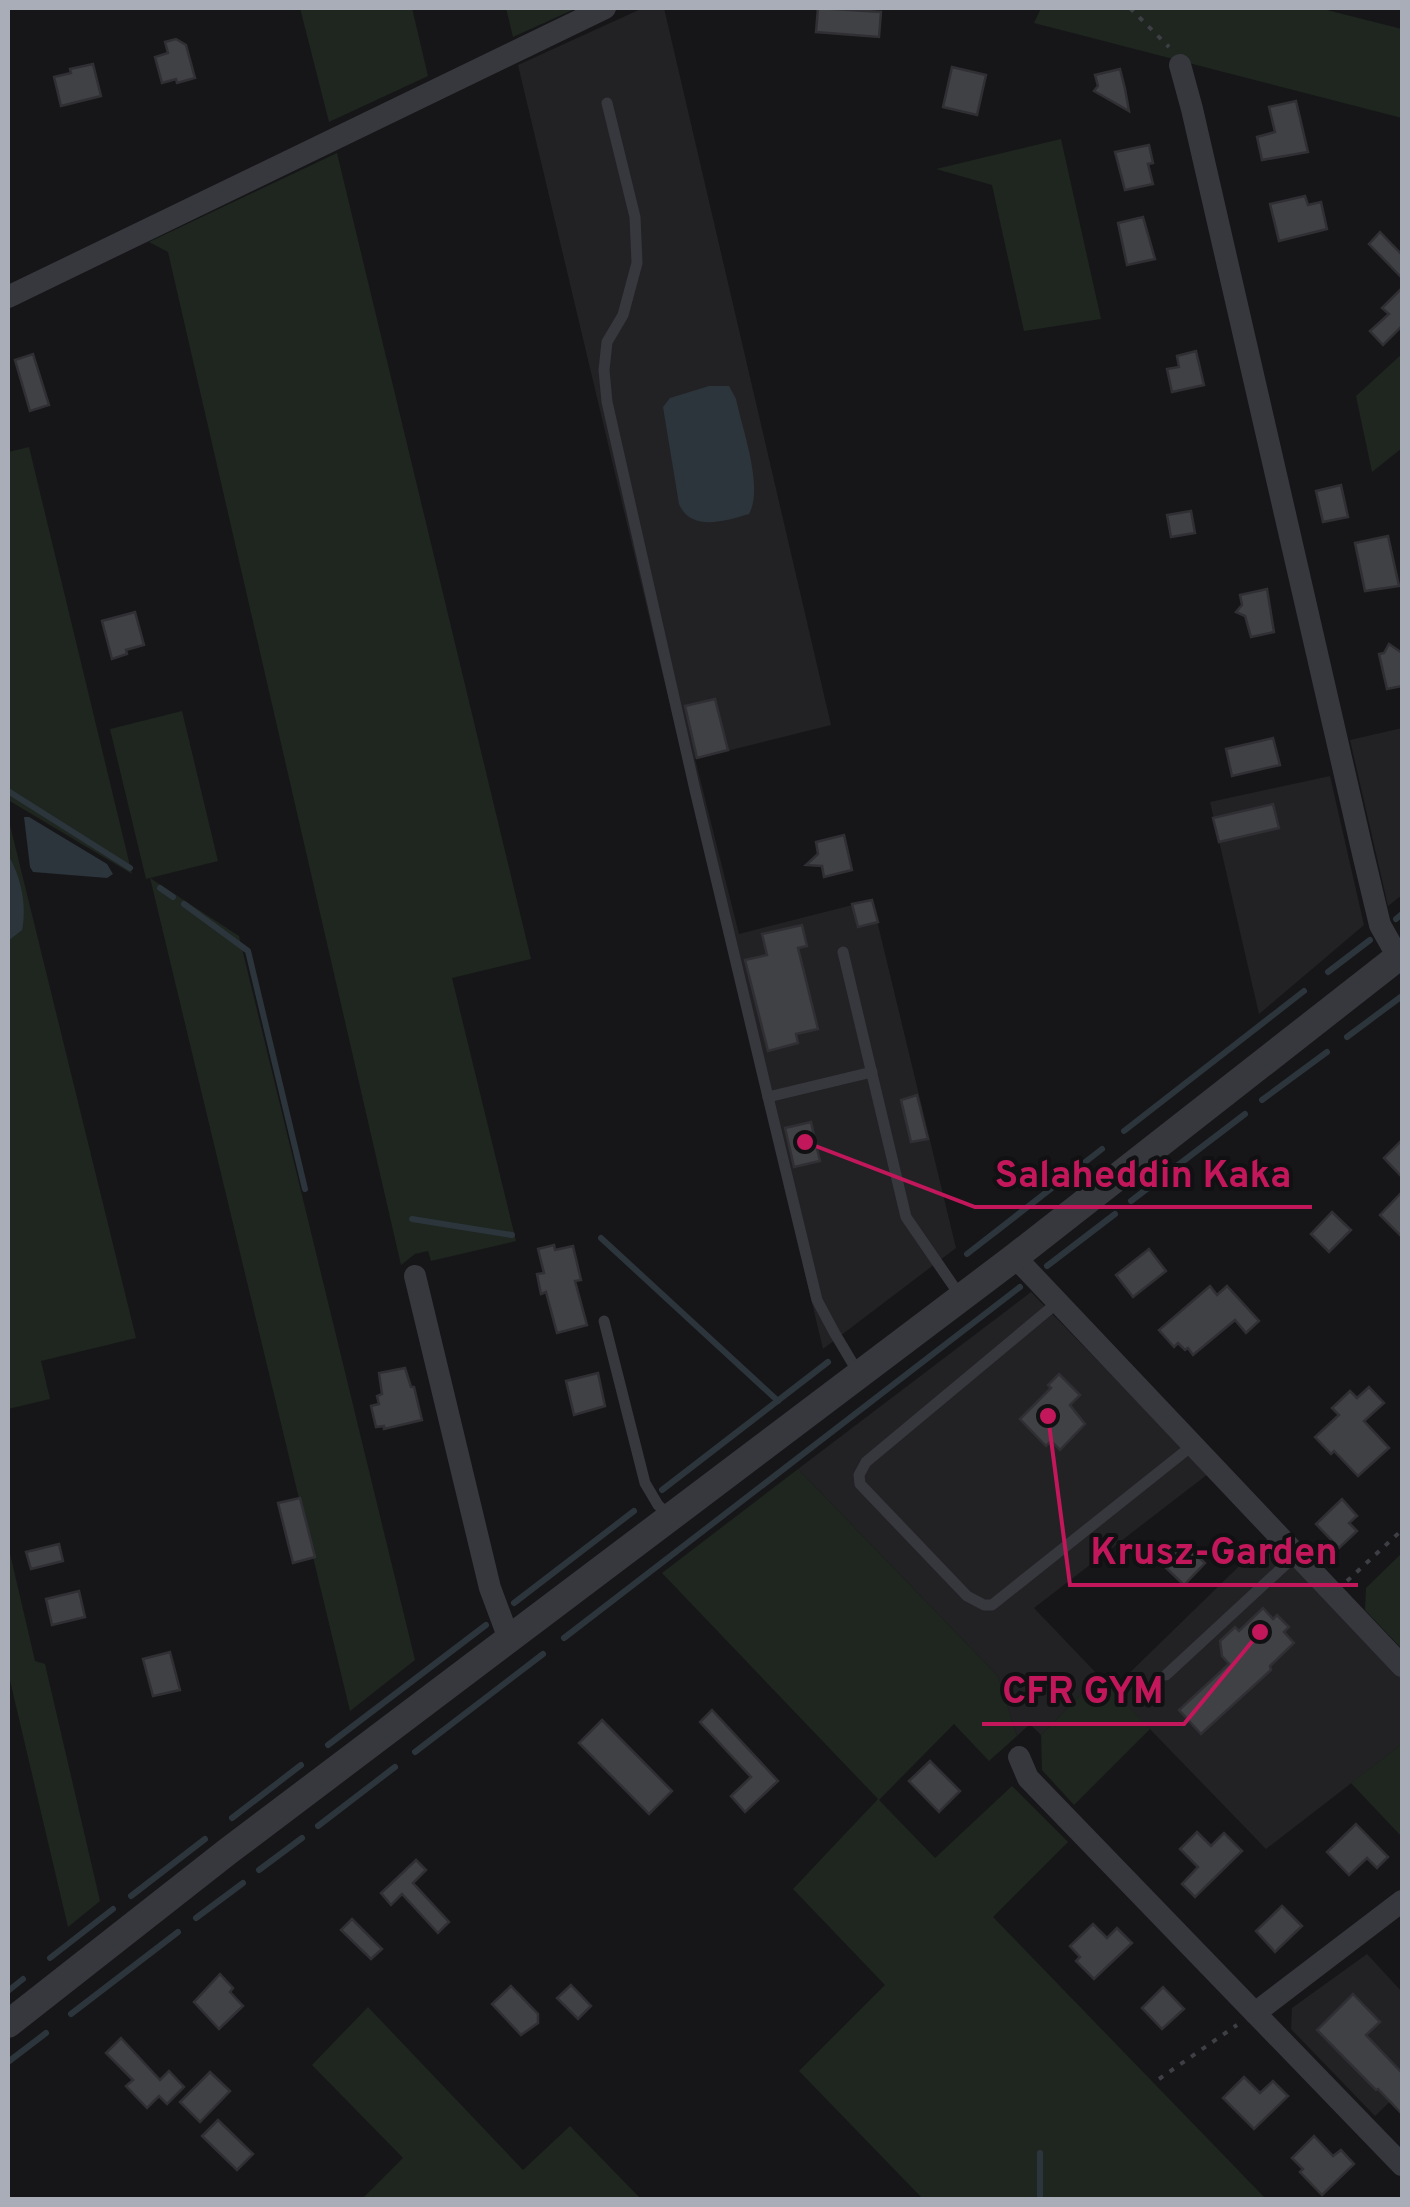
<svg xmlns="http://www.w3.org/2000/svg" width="1410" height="2207" viewBox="0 0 1410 2207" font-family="Overpass,sans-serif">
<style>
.built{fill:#222225}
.green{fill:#1e261f}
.water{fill:#2c353c}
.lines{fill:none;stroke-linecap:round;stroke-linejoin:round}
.stream{stroke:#2c353c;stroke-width:6}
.building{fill:#404145;stroke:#303034;stroke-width:2.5}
.path{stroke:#3d3f44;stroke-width:4;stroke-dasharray:5 8;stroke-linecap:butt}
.service{stroke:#37383d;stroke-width:11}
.minor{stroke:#37383d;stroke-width:22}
.tertiary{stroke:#37383d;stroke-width:28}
.leader{fill:none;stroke:#c2185b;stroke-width:4}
.callout-dot{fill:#c2185b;stroke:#111113;stroke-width:4}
.callout-label{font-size:38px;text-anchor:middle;font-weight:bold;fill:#c2185b;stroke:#111113;stroke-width:8;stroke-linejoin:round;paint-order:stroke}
</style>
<rect width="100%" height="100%" fill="#161618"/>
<g class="built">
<path d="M643,8H664L831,725L695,759L739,934L872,900L956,1248L823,1349L518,65Z"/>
<path d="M1402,728V895L1388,906L1350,740Z"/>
<path d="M1330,776L1364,925L1259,1014L1210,802Z"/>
<path d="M1031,1292L1208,1474L1034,1608L1099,1676L1041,1735L1030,1724L1017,1736L998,1676L798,1469Z"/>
<path d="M1268,1538L1402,1676V1744L1266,1849L1112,1690Z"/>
<path d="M1367,1954L1402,1992V2090L1375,2116L1291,2029L1292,2008Z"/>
</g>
<g class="green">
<path d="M300,8H412L428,76L329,122Z"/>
<path d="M506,8H577L513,37Z"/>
<path d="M1041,8H1319L1402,29V118L1034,23Z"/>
<path d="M1061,139L1101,319L1024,331L992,185L936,169Z"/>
<path d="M337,153L531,959L452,978L516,1241L431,1261L428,1251L415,1254L401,1265L168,252L149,242Z"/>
<path d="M1402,354V448L1372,472L1356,396Z"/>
<path d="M29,447L36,476L132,874L8,800V452Z"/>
<path d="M182,711L218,861L150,878L239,936L415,1660L350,1711L152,886L150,878L146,879L110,729Z"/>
<path d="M8,817L136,1338L41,1361L50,1399L8,1409Z"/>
<path d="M798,1469L998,1676L1017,1736L989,1761L954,1724L879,1800L935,1858L1012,1786L1068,1842L993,1917L1266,2199H923L799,2071L885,1985L793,1889L878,1799L662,1573Z"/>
<path d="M8,1545L35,1661L45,1664L100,1901L68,1927L8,1672Z"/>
<path d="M1402,1553V1649L1365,1610L1366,1588Z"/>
<path d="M1099,1676L1150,1729L1074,1805L1042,1770L1041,1735Z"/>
<path d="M1402,1744V1837L1351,1783Z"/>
<path d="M368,2007L523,2170L570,2126L641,2199H362L403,2158L312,2065Z"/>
</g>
<g class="water">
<path d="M709,386H729L736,399C742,428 764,488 749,514C725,521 691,532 679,504L663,407L670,398Z"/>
<path d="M24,817H29L107,864L113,874L107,878L33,872L30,867Z"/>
<path d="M8,855C21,876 27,906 22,930L8,941Z"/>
</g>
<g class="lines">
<g class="stream">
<path d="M8,791L130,868"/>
<path d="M160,888L173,897"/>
<path d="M184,904L248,951L305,1189"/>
<path d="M1396,919L1402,914"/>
<path d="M1328,972L1370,940"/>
<path d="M1347,1037L1402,996"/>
<path d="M1262,1100L1327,1052"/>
<path d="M1124,1131L1304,991"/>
<path d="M1131,1201L1245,1114"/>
<path d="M412,1219L512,1235"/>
<path d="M601,1238L778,1401"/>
<path d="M967,1254L1102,1149"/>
<path d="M1047,1266L1115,1214"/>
<path d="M662,1490L828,1362"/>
<path d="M514,1603L634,1511"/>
<path d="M564,1638L1020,1287"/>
<path d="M328,1745L486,1625"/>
<path d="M415,1752L543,1654"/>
<path d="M232,1818L301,1765"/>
<path d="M318,1826L395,1767"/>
<path d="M259,1870L302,1838"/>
<path d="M131,1896L205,1839"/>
<path d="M196,1918L243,1883"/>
<path d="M50,1958L113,1909"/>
<path d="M8,1991L23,1979"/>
<path d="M71,2014L178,1932"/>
<path d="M8,2062L46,2033"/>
<path d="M1040,2153V2200"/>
</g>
</g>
<g class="building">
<path d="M818,8L881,12L879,37L816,32Z"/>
<path d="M176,39L186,45L195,78L177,83L176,79L162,83L155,57L168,53L165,42Z"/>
<path d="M93,64L101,96L61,106L54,77L71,73L70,69Z"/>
<path d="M952,67L986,75L977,115L943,107Z"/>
<path d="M1120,69L1125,89L1129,111L1094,91L1098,86L1095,75Z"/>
<path d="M1296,101L1308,152L1262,160L1257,137L1275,132L1269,107Z"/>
<path d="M1149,145L1153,163L1148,164L1153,184L1125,190L1115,152Z"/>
<path d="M1305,196L1308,205L1321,202L1327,229L1279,241L1270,204Z"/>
<path d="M1143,217L1155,259L1127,265L1118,223Z"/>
<path d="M1380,232L1402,255V278L1369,244Z"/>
<path d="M1402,288V326L1383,345L1370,331L1389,314L1382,308Z"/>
<path d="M1196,351L1204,385L1172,392L1167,369L1179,367L1177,356Z"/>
<path d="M33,354L49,405L30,411L15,360Z"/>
<path d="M1341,485L1348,517L1323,522L1316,491Z"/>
<path d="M1191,511L1195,533L1171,537L1167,515Z"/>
<path d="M1388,536L1399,586L1365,591L1355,543Z"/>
<path d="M1267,589L1274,632L1251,637L1245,616L1236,612L1242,605L1240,595Z"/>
<path d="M135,612L144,645L126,650L127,654L112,659L102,621Z"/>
<path d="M1389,644L1402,653V686L1387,689L1379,654L1384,653Z"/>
<path d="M715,699L728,750L697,758L685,706Z"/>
<path d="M1273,738L1280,765L1232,776L1226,749Z"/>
<path d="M1273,804L1279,828L1219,842L1213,818Z"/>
<path d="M844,835L852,870L824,877L822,866L806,865L818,854L816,842Z"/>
<path d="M872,900L878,922L858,927L852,904Z"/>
<path d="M802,925L807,946L798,948L818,1029L796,1034L798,1043L768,1051L745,960L767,955L762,934Z"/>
<path d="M917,1095L928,1139L911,1142L901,1100Z"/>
<path d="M811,1122L820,1161L794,1167L785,1128Z"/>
<path d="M1402,1140V1177L1384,1158Z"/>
<path d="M1402,1192V1237L1380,1215Z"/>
<path d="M1332,1212L1351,1230L1329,1252L1311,1234Z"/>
<path d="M554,1245L555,1250L573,1246L581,1280L575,1281L587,1325L557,1333L546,1292L541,1294L537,1274L544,1273L538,1249Z"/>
<path d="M1149,1249L1166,1271L1133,1297L1116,1275Z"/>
<path d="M1210,1286L1217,1295L1227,1286L1259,1321L1246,1333L1235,1320L1193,1355L1188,1348L1185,1350L1178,1343L1174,1347L1159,1330Z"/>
<path d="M405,1368L411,1387H414L422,1420L384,1429V1426L376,1427L371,1406L379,1404L377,1396L382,1394L379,1373Z"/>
<path d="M598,1373L605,1406L574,1415L566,1381Z"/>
<path d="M1059,1374L1080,1395L1070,1405L1085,1424L1060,1450L1051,1441L1046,1446L1020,1419L1051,1388L1048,1385Z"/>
<path d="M1369,1387L1384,1403L1364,1421L1389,1448L1358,1476L1334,1451L1331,1454L1315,1437L1339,1415L1332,1408L1350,1391L1357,1398Z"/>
<path d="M300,1498L315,1557L293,1563L278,1503Z"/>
<path d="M1342,1499L1357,1516L1349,1523L1357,1531L1339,1548L1316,1524Z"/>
<path d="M59,1544L63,1561L31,1569L26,1552Z"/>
<path d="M1184,1544L1205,1563L1184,1585L1164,1566Z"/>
<path d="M79,1591L85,1617L52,1625L46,1599Z"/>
<path d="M1263,1608L1273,1619L1277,1615L1289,1627L1284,1632L1294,1643L1270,1666L1271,1670L1201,1734L1179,1710L1229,1664L1222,1656L1220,1641L1235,1627L1239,1631Z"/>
<path d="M170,1652L180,1690L153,1696L143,1659Z"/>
<path d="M712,1710L778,1781L745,1812L731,1796L751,1777L700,1722Z"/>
<path d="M602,1720L672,1791L649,1814L579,1743Z"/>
<path d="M930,1761L960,1791L939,1812L909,1781Z"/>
<path d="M1356,1824L1388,1857L1377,1868L1367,1858L1349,1875L1327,1852Z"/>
<path d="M1197,1832L1211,1846L1224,1833L1242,1851L1195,1897L1182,1884L1198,1867L1180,1849Z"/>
<path d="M416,1860L426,1870L413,1883L449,1922L438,1933L402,1894L391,1905L381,1893Z"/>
<path d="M1282,1906L1302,1926L1275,1952L1256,1931Z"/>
<path d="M352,1919L382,1949L371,1959L341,1930Z"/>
<path d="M1093,1924L1107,1938L1117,1928L1132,1943L1094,1979L1076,1961L1080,1957L1070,1946Z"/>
<path d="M220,1974L233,1988L230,1992L243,2006L219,2029L194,2002Z"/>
<path d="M571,1985L591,2006L578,2019L557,1998Z"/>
<path d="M511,1986L538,2014V2023L521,2035L492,2004Z"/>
<path d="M1163,1987L1184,2009L1162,2029L1142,2008Z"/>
<path d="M1353,1994L1380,2022L1366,2035L1402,2073V2114L1378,2089L1376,2090L1317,2030Z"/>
<path d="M121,2038L160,2080L169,2071L184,2087L167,2104L159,2096L147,2108L126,2086L133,2080L106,2053Z"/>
<path d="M210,2072L230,2091L200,2122L180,2102Z"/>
<path d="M1244,2077L1260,2093L1273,2081L1288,2096L1254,2129L1223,2098Z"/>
<path d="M218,2120L253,2154L237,2170L202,2136Z"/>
<path d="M1314,2136L1333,2156L1341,2150L1354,2164L1322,2195L1300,2172L1303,2169L1292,2158Z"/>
</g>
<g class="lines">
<g class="path">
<path d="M1130,8L1169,47"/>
<path d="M1347,1581L1402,1530"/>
<path d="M1159,2079L1237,2025"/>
</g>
<g class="service">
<path d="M607,103L635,217L637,263L623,315L607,342L604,370L607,402L695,790L768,1097L872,1072"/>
<path d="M843,952L906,1217L961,1297"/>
<path d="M768,1097L817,1300L834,1332L859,1374"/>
<path d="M1058,1302L866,1462L859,1475L860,1484L967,1596L984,1605H992L1193,1445"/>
<path d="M604,1321L645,1483L658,1505L670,1516"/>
<path d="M1166,1675L1297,1554"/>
</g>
<g class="minor">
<path d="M1180,65L1192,109L1364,858L1380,925L1398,957"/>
<path d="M8,297L605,8"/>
<path d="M1015,1257L1402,1666"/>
<path d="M415,1276L490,1588L509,1639"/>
<path d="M1019,1757L1028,1778L1255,2013"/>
<path d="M1402,1901L1255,2013L1402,2165"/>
</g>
<path class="tertiary" d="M8,2024L227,1852L1015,1257L1402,954"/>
</g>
<path class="leader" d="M805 1142L975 1207H1312M1048 1416L1070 1585H1358M1260 1632L1184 1724H982"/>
<g class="callout-dot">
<circle cx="805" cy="1142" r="10"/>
<circle cx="1048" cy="1416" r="10"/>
<circle cx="1260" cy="1632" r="10"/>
</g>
<g class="callout-label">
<text x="1143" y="1187">Salaheddin Kaka</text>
<text x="1214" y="1564">Krusz-Garden</text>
<text x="1083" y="1703">CFR GYM</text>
</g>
<rect width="1410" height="2207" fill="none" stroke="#a8adb8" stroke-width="20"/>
</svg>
